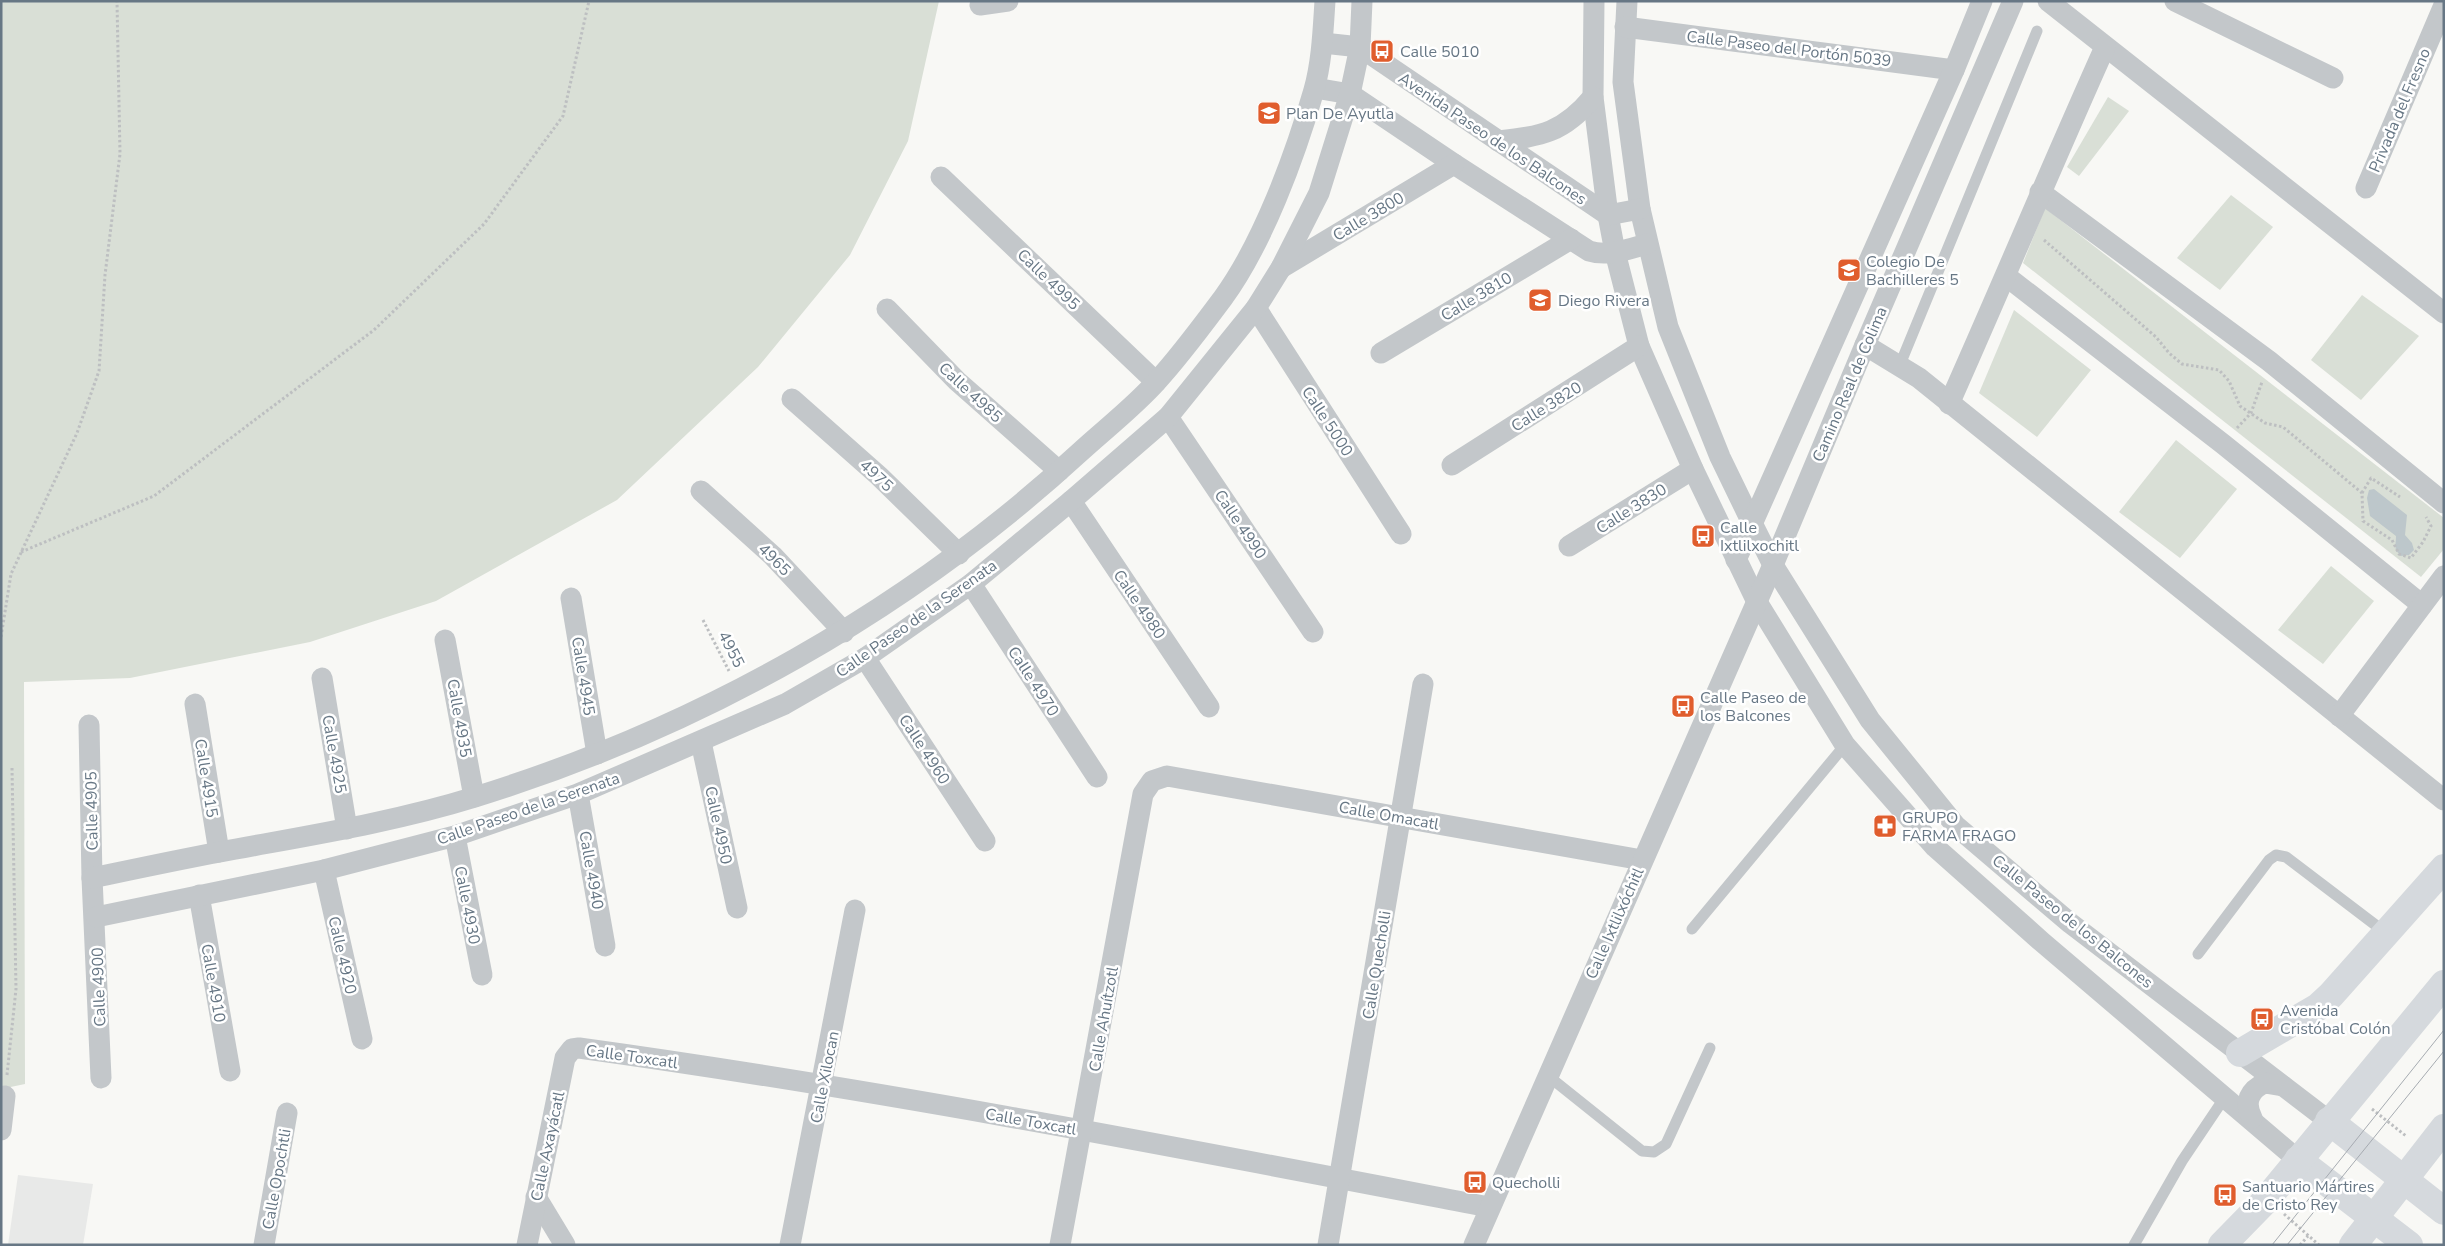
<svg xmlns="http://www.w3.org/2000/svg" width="2445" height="1246" viewBox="0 0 2445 1246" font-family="'Nunito Sans',sans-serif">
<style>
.built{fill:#e8e9e8}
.green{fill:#d9dfd6}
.water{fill:#bdc7cb}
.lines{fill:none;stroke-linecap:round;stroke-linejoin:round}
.path{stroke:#bdbfc1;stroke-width:3;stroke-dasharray:2.5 2.5;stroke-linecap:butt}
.lane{stroke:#c3c7ca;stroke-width:11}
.street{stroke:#c3c7ca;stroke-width:21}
.secondary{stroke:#d5d9dd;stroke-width:28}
.primary{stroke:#d5d9dd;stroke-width:28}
.tram{stroke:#a6abb1;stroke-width:1}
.labels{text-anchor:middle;stroke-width:5;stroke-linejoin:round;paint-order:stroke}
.street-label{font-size:16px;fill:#677785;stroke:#fff}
.poi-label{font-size:16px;fill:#677785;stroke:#fff;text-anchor:start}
</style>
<rect width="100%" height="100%" fill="#f8f8f5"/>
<path class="built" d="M18,1175L93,1184L83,1245H8Z"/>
<g class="green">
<path d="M1,1H939L908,141L850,255L758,367L617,500L436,601L310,642L130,678L24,682L25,1084L1,1089Z"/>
<path d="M2108,97L2129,111L2079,176L2067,167Z"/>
<path d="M2231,195L2273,227L2220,290L2177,258Z"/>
<path d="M2045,208L2444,518V549L2421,577L2023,263Z"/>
<path d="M2362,295L2419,336L2361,400L2311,360Z"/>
<path d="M2014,310L2091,370L2037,437L1979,393Z"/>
<path d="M2176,440L2237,489L2180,558L2119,512Z"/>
<path d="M2331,566L2374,601L2323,664L2278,630Z"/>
</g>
<path class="water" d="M2374,489L2407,515L2405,535L2412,543L2414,550L2409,555L2401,556C2393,549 2396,546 2396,536L2370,516L2367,498L2369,490Z"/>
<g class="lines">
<g class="path">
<path d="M2044,240L2156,337L2169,353L2182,364L2219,370L2229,381L2240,406L2265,423L2283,427L2362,493L2363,521L2392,540L2399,554L2411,558L2423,542L2431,526L2426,517"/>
<path d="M2237,428L2251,413L2262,382"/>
<path d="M2362,493L2371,478L2400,497"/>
<path d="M21,552L154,496L374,330L484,224L563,116L589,1"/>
<path d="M703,620L729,671"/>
<path d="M1,637L11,574L77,433L99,371L105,275L120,154L117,1"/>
<path d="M7,1075L16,989L12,768"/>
<path d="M2372,1109L2406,1136"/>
<path d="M2284,1214L2319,1245"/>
<path d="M2300,1245L2308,1236"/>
</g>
<g class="lane">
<path d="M1899,367L2037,31"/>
<path d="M1692,929L1845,745"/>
<path d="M2198,954L2269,860L2276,855L2286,857L2386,933"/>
<path d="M1547,1075L1642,1151L1654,1152L1666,1144L1710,1048"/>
<path d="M2134,1245L2182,1161L2225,1097"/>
</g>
<g class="street">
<path d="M1594,1L1593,97L1608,215L1615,252L1639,346L1693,469L1757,602L1845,745L1935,847L2042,942L2298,1160"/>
<path d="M1627,1L1623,82L1640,209L1668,327L1720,457L1752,523L1773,565L1870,720L1956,826L2070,923L2329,1121"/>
<path d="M2048,1L2444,313"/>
<path d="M2175,1L2333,78"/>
<path d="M980,5L1008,1"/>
<path d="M1625,27L1954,70"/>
<path d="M1323,43L1360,47L1608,215L1640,209"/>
<path d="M1315,88L1350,94L1454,164L1589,251C1608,257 1629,249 1647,244"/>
<path d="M1498,141C1542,136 1563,133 1593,97"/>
<path d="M941,177L1156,382"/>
<path d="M2366,188L2444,5"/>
<path d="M2040,192L2269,361L2444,503"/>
<path d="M1281,268L1454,164"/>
<path d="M2006,276L2223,444L2422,605"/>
<path d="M1256,308L1401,534"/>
<path d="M887,309L957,381L1059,471"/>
<path d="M1865,345L1919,378L2444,800"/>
<path d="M1381,353L1571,239"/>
<path d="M792,399L879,476L959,554"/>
<path d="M1949,404C2002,285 2052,165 2105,47"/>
<path d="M1168,417L1313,632"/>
<path d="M1452,465L1639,346"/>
<path d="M701,491L773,556L844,632"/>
<path d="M1071,501L1209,707"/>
<path d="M1569,546L1693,469"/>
<path d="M1736,560L1954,70L1982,1"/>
<path d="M971,584L1097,777"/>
<path d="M571,598L597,754"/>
<path d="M445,640L474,797"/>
<path d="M865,658L985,841"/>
<path d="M322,678L347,829"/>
<path d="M195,704L219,852"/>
<path d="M2339,716L2444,576"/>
<path d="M89,725L92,878L101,1078"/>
<path d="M701,742L737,908"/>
<path d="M578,794L605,946"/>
<path d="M455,836L482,975"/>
<path d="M324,870L362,1039"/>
<path d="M92,878C135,869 177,860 220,852C305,836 391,823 475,797C698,728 907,611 1079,453C1105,429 1134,407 1157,381C1180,356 1202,326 1223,298C1263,243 1295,156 1314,90C1322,61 1323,31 1325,1"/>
<path d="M199,895L230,1071"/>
<path d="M96,917L324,870L455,836L578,794L785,704L865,658L971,584L1071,501L1168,417L1256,308L1281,268L1319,193L1350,94L1360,47L1362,1"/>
<path d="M2252,1118C2244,1102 2249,1090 2265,1083L2283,1086"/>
<path d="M1,1130L5,1096"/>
<path d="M536,1197L565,1245"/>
<path d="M264,1245L287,1113"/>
<path d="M527,1245L565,1058L572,1049L579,1048C884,1090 1186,1149 1489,1207"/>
<path d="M790,1245L855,910"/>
<path d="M1060,1245L1143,794L1152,781L1167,776L1642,860"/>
<path d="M1328,1245L1423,684"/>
<path d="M1474,1245L1773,565L1865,345L2013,1"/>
</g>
<g class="secondary">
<path d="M2240,1053L2318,1007L2331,995L2444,868"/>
<path d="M2329,1121L2444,1211"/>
<path d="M2298,1160L2409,1245"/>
</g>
<g class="primary">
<path d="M2222,1245L2266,1200L2444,984"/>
<path d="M2353,1245L2444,1128"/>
</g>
<g class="tram">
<path d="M2272,1245L2444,1030"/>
<path d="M2287,1245L2444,1051"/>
</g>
</g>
<defs>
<g id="bus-square" transform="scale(1.25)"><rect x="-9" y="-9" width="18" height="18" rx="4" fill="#e05d2d" stroke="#fff"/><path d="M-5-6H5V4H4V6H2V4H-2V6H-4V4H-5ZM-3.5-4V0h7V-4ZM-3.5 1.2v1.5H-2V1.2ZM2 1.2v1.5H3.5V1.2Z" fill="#fff"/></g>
<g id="school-square" transform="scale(1.25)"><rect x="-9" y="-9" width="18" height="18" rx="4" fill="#e05d2d" stroke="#fff"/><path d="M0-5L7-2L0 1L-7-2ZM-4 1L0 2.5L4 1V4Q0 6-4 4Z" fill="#fff"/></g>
<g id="university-square" transform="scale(1.25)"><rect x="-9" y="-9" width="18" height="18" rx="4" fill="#e05d2d" stroke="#fff"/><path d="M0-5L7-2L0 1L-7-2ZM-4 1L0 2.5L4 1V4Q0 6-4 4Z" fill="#fff"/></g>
<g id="pharmacy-square" transform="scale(1.25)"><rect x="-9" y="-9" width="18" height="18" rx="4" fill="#e05d2d" stroke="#fff"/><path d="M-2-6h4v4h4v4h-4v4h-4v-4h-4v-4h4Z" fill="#fff"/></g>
</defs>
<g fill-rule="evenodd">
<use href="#bus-square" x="1382" y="51"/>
<use href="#school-square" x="1269" y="113"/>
<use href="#university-square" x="1849" y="270"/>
<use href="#school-square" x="1540" y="300"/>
<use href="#bus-square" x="1703" y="536"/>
<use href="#bus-square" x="1683" y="706"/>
<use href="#pharmacy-square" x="1885" y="826"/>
<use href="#bus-square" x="2262" y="1019"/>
<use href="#bus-square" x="1475" y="1182"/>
<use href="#bus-square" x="2225" y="1195"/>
</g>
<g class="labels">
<g class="street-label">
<text transform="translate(1789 48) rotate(7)" y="6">Calle Paseo del Portón 5039</text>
<text transform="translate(2399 110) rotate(-67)" y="6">Privada del Fresno</text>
<text transform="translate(1493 138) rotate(34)" y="6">Avenida Paseo de los Balcones</text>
<text transform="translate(1368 216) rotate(-31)" y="6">Calle 3800</text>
<text transform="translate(1049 279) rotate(44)" y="6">Calle 4995</text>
<text transform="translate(1476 296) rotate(-31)" y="6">Calle 3810</text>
<text transform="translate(1849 384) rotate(-67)" y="6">Camino Real de Colima</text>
<text transform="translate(971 392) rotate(43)" y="6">Calle 4985</text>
<text transform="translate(1546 406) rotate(-32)" y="6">Calle 3820</text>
<text transform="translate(1328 421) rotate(57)" y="6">Calle 5000</text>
<text transform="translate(877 475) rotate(43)" y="6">4975</text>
<text transform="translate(1631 508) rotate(-32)" y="6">Calle 3830</text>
<text transform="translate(1241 524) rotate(56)" y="6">Calle 4990</text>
<text transform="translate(775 559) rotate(45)" y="6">4965</text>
<text transform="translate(1140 604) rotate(56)" y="6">Calle 4980</text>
<text transform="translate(916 618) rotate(-35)" y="6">Calle Paseo de la Serenata</text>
<text transform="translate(732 649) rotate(63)" y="6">4955</text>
<text transform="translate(584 676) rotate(81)" y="6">Calle 4945</text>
<text transform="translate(1034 681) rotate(57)" y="6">Calle 4970</text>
<text transform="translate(460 718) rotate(80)" y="6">Calle 4935</text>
<text transform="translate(925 749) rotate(57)" y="6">Calle 4960</text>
<text transform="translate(335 754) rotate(80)" y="6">Calle 4925</text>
<text transform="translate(207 778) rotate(81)" y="6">Calle 4915</text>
<text transform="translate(528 808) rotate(-19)" y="6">Calle Paseo de la Serenata</text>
<text transform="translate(91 811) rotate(-91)" y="6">Calle 4905</text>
<text transform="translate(1389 815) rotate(10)" y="6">Calle Omacatl</text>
<text transform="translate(719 825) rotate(78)" y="6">Calle 4950</text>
<text transform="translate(592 870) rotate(80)" y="6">Calle 4940</text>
<text transform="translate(468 905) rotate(79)" y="6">Calle 4930</text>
<text transform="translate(2073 921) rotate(39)" y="6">Calle Paseo de los Balcones</text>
<text transform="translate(1614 923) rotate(-66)" y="6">Calle Ixtlilxóchitl</text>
<text transform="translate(343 955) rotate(77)" y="6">Calle 4920</text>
<text transform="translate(1376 965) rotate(-81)" y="6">Calle Quecholli</text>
<text transform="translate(214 983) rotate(80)" y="6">Calle 4910</text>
<text transform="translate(98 987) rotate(-92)" y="6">Calle 4900</text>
<text transform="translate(1103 1019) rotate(-80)" y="6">Calle Ahuítzotl</text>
<text transform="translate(632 1056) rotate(8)" y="6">Calle Toxcatl</text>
<text transform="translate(824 1077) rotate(-79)" y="6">Calle Xilocan</text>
<text transform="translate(1031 1121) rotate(10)" y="6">Calle Toxcatl</text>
<text transform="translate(547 1146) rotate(-78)" y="6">Calle Axayácatl</text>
<text transform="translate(276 1179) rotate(-80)" y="6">Calle Opochtli</text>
</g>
<g class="poi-label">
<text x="1400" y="57">Calle 5010</text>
<text x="1286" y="119">Plan De Ayutla</text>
<text x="1866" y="267">Colegio De<tspan x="1866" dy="18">Bachilleres 5</tspan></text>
<text x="1558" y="306">Diego Rivera</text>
<text x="1720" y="533">Calle<tspan x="1720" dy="18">Ixtlilxochitl</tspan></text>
<text x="1700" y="703">Calle Paseo de<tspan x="1700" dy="18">los Balcones</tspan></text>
<text x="1902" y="823">GRUPO<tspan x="1902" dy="18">FARMA FRAGO</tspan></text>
<text x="2280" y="1016">Avenida<tspan x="2280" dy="18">Cristóbal Colón</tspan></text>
<text x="1492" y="1188">Quecholli</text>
<text x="2242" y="1192">Santuario Mártires<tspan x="2242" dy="18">de Cristo Rey</tspan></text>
</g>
</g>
<rect width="2445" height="1246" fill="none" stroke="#677785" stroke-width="5"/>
</svg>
